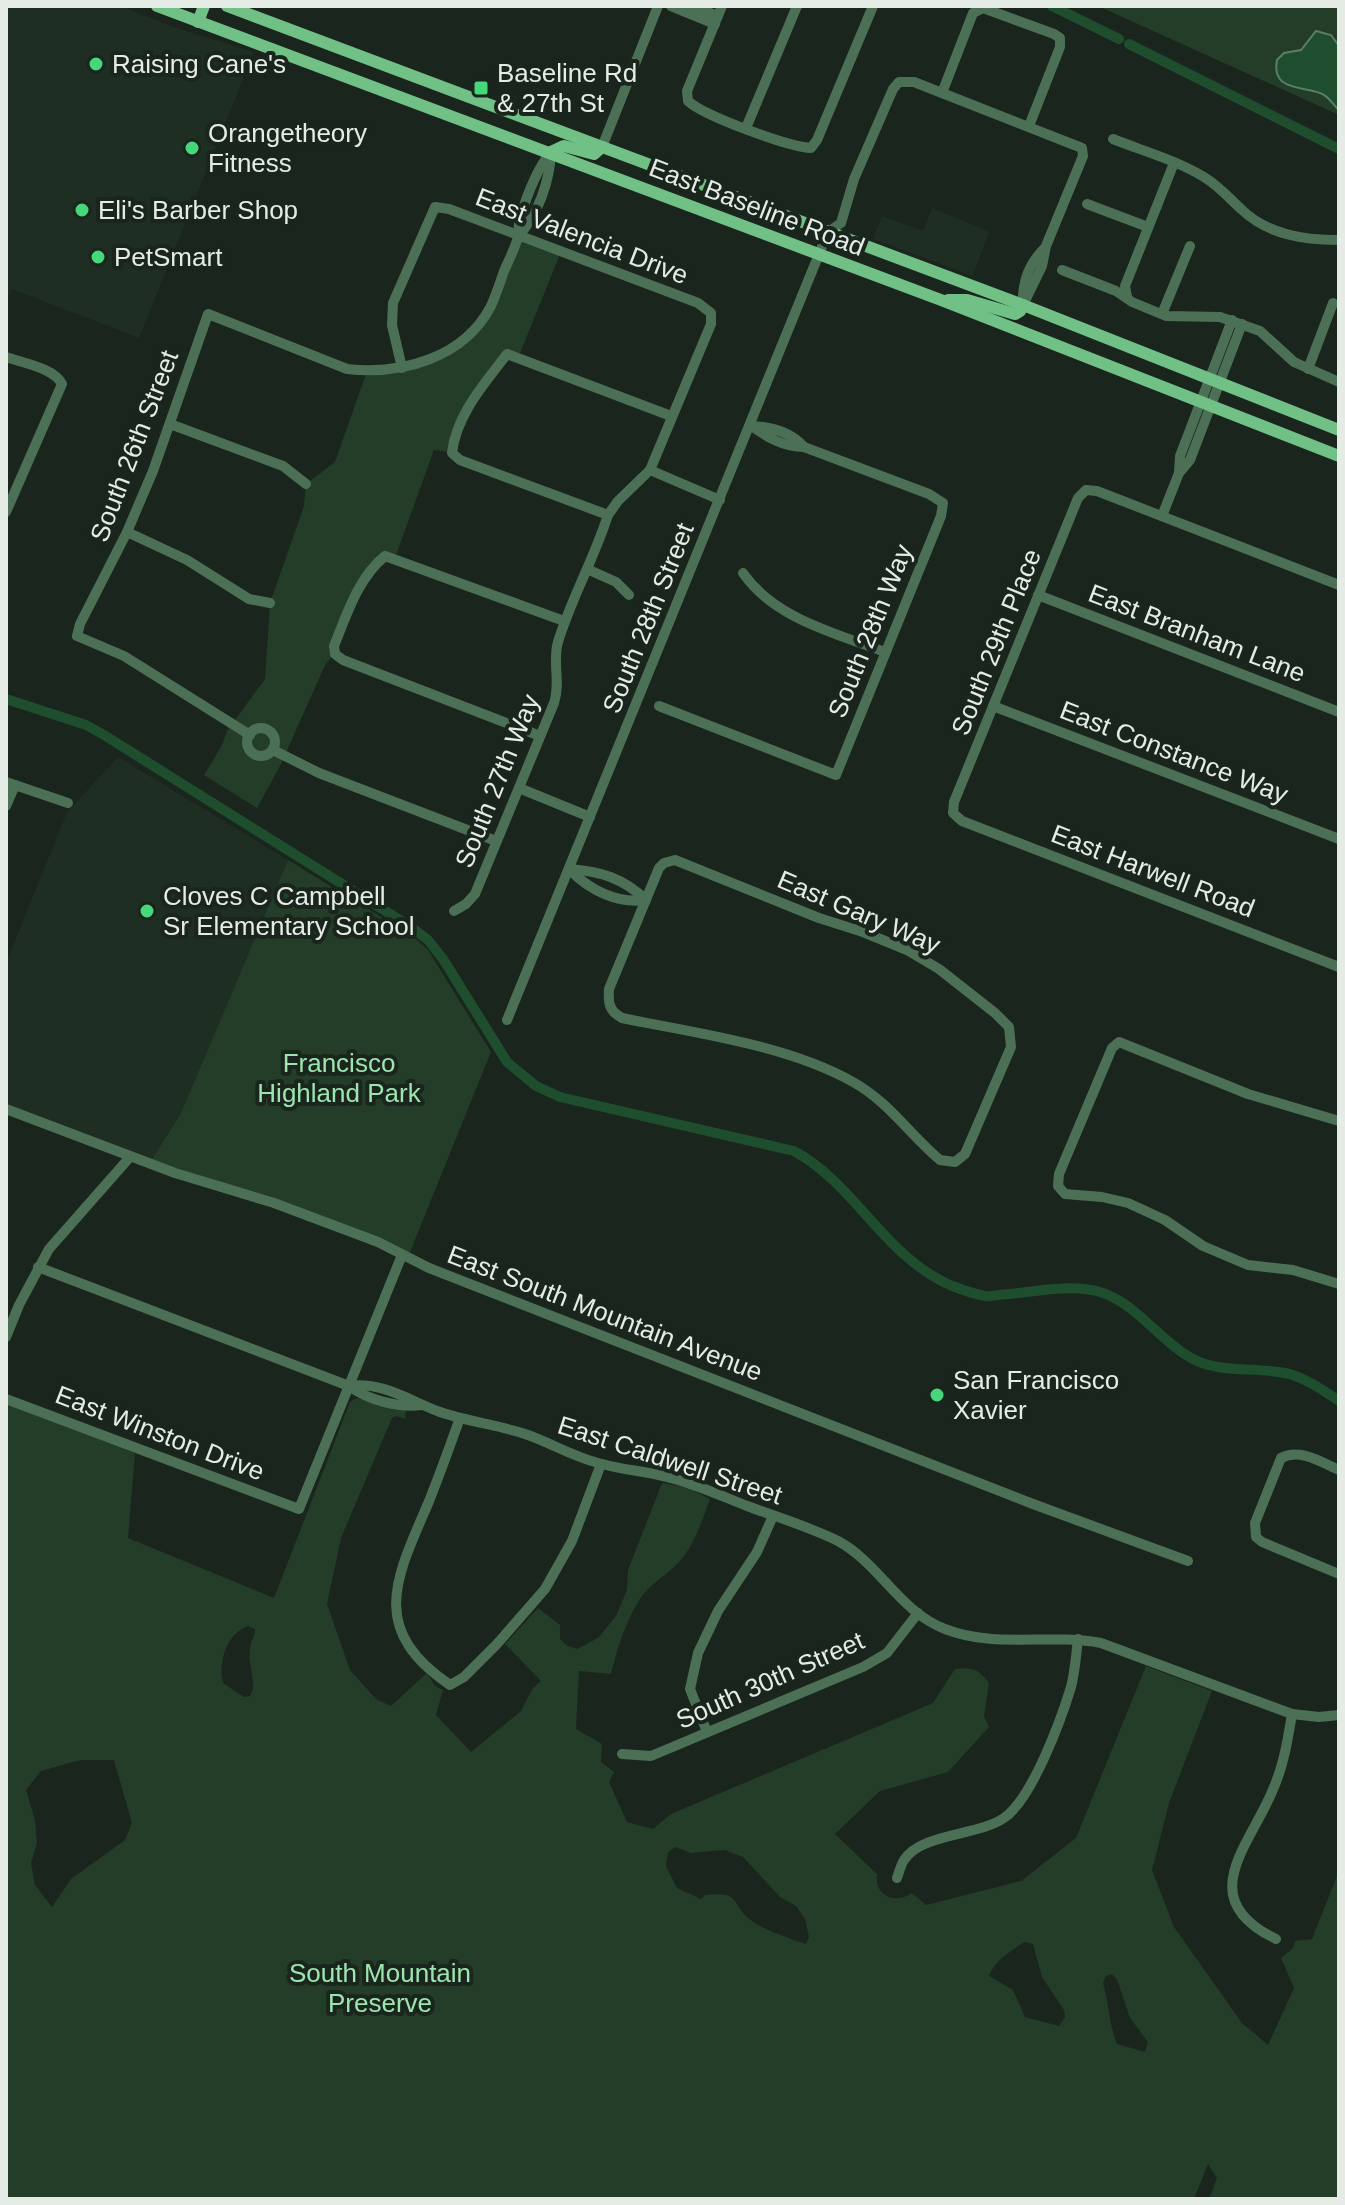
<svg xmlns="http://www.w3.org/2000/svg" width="1345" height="2205" viewBox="0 0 1345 2205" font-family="Helvetica,sans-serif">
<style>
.built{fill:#1e2e22}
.green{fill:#233d29;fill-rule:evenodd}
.water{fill:#1f4e2e;stroke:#5a7d65;stroke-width:2}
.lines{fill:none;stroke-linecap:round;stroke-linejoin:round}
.canal{stroke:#1f4e2e;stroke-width:10}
.minor{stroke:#4c7055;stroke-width:10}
.major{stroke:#71c086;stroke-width:12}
.poi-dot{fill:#46d77a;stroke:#1a251d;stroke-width:3}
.labels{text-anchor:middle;stroke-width:8;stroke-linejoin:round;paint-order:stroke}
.poi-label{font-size:26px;fill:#e5ece6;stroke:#1a251d;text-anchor:start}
.street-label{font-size:26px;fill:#e5ece6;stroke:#1a251d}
.park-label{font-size:26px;fill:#9de5ae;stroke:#1a251d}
</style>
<rect width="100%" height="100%" fill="#1a251d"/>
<g class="built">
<path d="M6,6H120L177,28L254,52L139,338L12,289L6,300Z"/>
<path d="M932,208L989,231L973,276L873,239L882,216L923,231Z"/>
<path d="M118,757L288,860L181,1113L149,1164L6,1109V963L67,812Z"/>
</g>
<g class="green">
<path d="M1098,6H1339V115Z"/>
<path d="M518,236L561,252L518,358L507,355L477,393L452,453L434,450L395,558L385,556L355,594L335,654L326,663L280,766L257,808L204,775L222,745L227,731L265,679L270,603L304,506L306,484L335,462L367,371L443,354L483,318Z"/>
<path d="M288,860L414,937L428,950L491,1052L408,1257L378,1242L149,1164L181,1113Z"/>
<path d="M357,1398L406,1411L405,1419L396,1416L392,1418L341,1538L327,1604L350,1670L376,1699L391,1706L427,1673L435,1686L443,1690L436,1715L471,1752L521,1711L533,1688L541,1681L505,1644L538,1608L560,1625V1639L566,1645L577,1649L598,1638L616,1616L627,1590L628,1570L662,1483L686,1487L710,1499C701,1523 693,1551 672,1569C661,1579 649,1585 640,1599C626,1621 617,1649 611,1674L579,1671L576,1729L602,1744L601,1762L614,1772L609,1782L627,1822L653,1829L671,1814L933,1703L955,1669C972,1667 979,1669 989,1683L984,1716L989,1727L948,1772L880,1791L835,1834L877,1874C874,1896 895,1905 912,1893L926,1905L1021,1881L1076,1838L1146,1666L1212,1691L1169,1803L1152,1870L1174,1927L1242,2023L1268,2045L1294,1988L1281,1958L1293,1948L1295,1941L1312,1939L1339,1871V2199H1209L1217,2178L1208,2164L1194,2199H6V1404L135,1453L128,1538L274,1598L350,1402ZM248,1626L255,1629C255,1637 251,1640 250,1648C247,1664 258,1682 250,1696L244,1697L223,1683C218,1663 226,1634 248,1626ZM80,1760H114L132,1823L125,1840L71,1879L52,1907L35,1885L31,1863L37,1843L35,1820L26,1790L41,1771ZM675,1847L691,1853L725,1850L743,1857L780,1897L796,1906L805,1919L809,1937L806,1944C790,1938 766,1931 752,1921C729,1905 744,1891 705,1895L701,1899L677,1888L666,1866L668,1852ZM1024,1942L1033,1944L1042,1977L1064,2010L1065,2017L1059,2026L1025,2017L1013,1990L989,1976C995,1960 1010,1952 1024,1942ZM1112,1974L1117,1979L1130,2018L1148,2042L1145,2052L1117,2044C1109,2024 1109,2004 1103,1983L1106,1976Z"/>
</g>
<path class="water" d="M1316,31L1331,35L1339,46V110C1332,104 1329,96 1320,93C1300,86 1271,90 1277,60L1284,53L1301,50Z"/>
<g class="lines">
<g class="canal">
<path d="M1052,6L1119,39"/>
<path d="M1129,44L1339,149"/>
<path d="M6,699L86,725L104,735L411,927L428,940L443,959L507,1062L536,1086L560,1097L794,1151C855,1184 884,1256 950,1285C960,1289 974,1294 985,1296C992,1297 1001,1294 1009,1294C1038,1291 1072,1284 1100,1292C1137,1303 1161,1343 1195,1360C1221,1373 1256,1367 1285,1373C1304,1377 1323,1390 1339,1401"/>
</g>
<g class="minor">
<path d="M671,6L715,24"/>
<path d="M692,6L718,16"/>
<path d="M722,6L687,91L688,101C704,116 789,147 811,148L817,140L873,6"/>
<path d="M942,93L973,13L983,8L1054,34L1060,38V47L1029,126"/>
<path d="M746,128L797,6"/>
<path d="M1113,139C1143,151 1176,160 1204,177C1219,186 1229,198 1241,209C1268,235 1304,240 1339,240"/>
<path d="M602,147L658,6"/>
<path d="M1087,204L1148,227"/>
<path d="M518,236C538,216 550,180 551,152"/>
<path d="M1062,270L1116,291L1132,302L1166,316L1220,317L1260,331L1294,362L1339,382"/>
<path d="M1127,297L1125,286L1174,163"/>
<path d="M1023,305C1022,282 1028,264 1045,248"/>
<path d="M1162,314L1190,246"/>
<path d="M6,357C23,363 54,368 62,384L6,512"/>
<path d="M402,368L392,325L393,303L435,207L449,209L698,303L711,313V324L650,470L618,501L608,515C594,559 571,599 558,642C552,662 561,682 554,703L475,894L466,904L454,911"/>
<path d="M1308,369L1333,303"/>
<path d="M170,424L283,466L306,484"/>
<path d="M752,426C772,427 791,432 804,447"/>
<path d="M650,470L720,500"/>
<path d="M1179,473L1180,456L1232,320"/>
<path d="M608,515L460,460L452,453C456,415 485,383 507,354L671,416"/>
<path d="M1162,516L1179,473L1190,460L1242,324"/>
<path d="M127,532L187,560L249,599L270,603"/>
<path d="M587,569L616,582L629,595"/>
<path d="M743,573C775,619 835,633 885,652"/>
<path d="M1339,585L1097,491L1086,490L1078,498L954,802L953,813L962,821L1339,967"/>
<path d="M1038,595L1339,712"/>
<path d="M659,706L836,775L941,516L943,503L929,494L804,447C783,447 767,437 750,425"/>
<path d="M993,706L1339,839"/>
<circle cx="261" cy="742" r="14"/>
<path d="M250,735L124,656L77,636L80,624L127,532L153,471L208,314L347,369C402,375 464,358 491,306C496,295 500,283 504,271C509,260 515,248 518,237C519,231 518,224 520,218C527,195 536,170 551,152"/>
<path d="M540,736L343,660L335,654L334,646C347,614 358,578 385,556L564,621"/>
<path d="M273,750L319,773L496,841"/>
<path d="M6,782L68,803"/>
<path d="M519,788L590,817"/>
<path d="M6,806L15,785"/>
<path d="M675,860L819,918L863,932L907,950L939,969L995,1013L1009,1027L1011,1047L965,1154L955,1162L940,1160C910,1135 889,1102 853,1082C788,1045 695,1033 622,1018C609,1011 608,1003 609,989L659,868L664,863Z"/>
<path d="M569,869C589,890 617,904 646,900"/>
<path d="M569,869C600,871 623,878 646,900"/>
<path d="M507,1020L828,232L841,223L854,179L893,89L899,82H914L1082,148L1083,156L1046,246L1042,266L1023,305"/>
<path d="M6,1109L175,1173L274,1203L378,1242L429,1268L1033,1504L1188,1561"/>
<path d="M1339,1121L1248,1094L1119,1042L1112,1048L1059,1174L1058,1186L1065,1194L1102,1197L1128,1203L1165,1220L1203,1246L1248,1265L1293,1270L1339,1284"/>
<path d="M38,1267L349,1386C368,1400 398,1408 422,1405"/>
<path d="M6,1337L19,1305L49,1249L130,1157"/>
<path d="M349,1386C382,1381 410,1401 440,1412C469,1422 500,1425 528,1435C553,1444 576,1458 602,1464C623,1470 646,1471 667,1477C694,1483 721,1496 747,1506C777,1517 810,1527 838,1541C879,1563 900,1612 945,1629C996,1649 1048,1633 1101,1643L1292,1714L1319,1717L1339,1715"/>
<path d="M6,1399L299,1509L402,1255"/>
<path d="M460,1418C449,1448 439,1477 427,1506C395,1580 369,1630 450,1685L464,1677L497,1644L545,1589L572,1541L601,1464"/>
<path d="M1339,1470C1321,1462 1300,1448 1281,1458L1255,1523L1256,1537L1262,1542L1339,1574"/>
<path d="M707,1732L690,1689L698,1653L718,1611L757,1552L773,1516"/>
<path d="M622,1754L651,1756L863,1667L887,1653L918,1613"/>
<path d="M897,1878C899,1872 901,1865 904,1860C921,1833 978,1836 1004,1818C1032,1799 1061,1720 1071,1687C1075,1672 1076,1655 1078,1639"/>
<path d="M1276,1939C1191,1898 1252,1844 1274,1787C1284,1764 1288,1738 1292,1714"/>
</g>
<g class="major">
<path d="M157,6L941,300L1339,456"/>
<path d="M227,6L1023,305L1339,430"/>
<path d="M198,22L204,6"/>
<path d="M551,152L564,146L594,154L602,147"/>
<path d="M948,300H967L1015,314L1020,311L1023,305"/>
</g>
</g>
<g class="poi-dot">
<circle cx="96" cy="64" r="8"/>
<rect x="473" y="80" width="16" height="16" rx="4"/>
<circle cx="192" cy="148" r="8"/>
<circle cx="82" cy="210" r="8"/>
<circle cx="98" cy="257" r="8"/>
<circle cx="147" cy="911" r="8"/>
<circle cx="937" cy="1395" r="8"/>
</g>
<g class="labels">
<g class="poi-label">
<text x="112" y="73">Raising Cane's</text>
<text x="497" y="82">Baseline Rd<tspan x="497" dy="30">&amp; 27th St</tspan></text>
<text x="208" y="142">Orangetheory<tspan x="208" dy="30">Fitness</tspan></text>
<text x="98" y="219">Eli's Barber Shop</text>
<text x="114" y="266">PetSmart</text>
<text x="163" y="905">Cloves C Campbell<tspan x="163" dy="30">Sr Elementary School</tspan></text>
<text x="953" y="1389">San Francisco<tspan x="953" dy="30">Xavier</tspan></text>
</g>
<g class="street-label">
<text transform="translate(757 207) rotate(21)" y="9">East Baseline Road</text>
<text transform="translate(582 236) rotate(21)" y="9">East Valencia Drive</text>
<text transform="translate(134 446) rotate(-69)" y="9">South 26th Street</text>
<text transform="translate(648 618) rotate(-68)" y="9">South 28th Street</text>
<text transform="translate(870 631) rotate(-68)" y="9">South 28th Way</text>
<text transform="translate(1197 633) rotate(21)" y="9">East Branham Lane</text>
<text transform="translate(996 642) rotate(-68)" y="9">South 29th Place</text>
<text transform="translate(1174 752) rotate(21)" y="9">East Constance Way</text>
<text transform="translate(497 781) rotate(-68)" y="9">South 27th Way</text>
<text transform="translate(1153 871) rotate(21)" y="9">East Harwell Road</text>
<text transform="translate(859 912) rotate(23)" y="9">East Gary Way</text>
<text transform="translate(605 1313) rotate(21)" y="9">East South Mountain Avenue</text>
<text transform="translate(160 1433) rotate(21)" y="9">East Winston Drive</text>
<text transform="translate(670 1460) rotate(18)" y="9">East Caldwell Street</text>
<text transform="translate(770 1680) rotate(-24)" y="9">South 30th Street</text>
</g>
<g class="park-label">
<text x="339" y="1072">Francisco<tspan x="339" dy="30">Highland Park</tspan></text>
<text x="380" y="1982">South Mountain<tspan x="380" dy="30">Preserve</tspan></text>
</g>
</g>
<rect width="1345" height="2205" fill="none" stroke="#e5ece6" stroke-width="16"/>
</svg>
